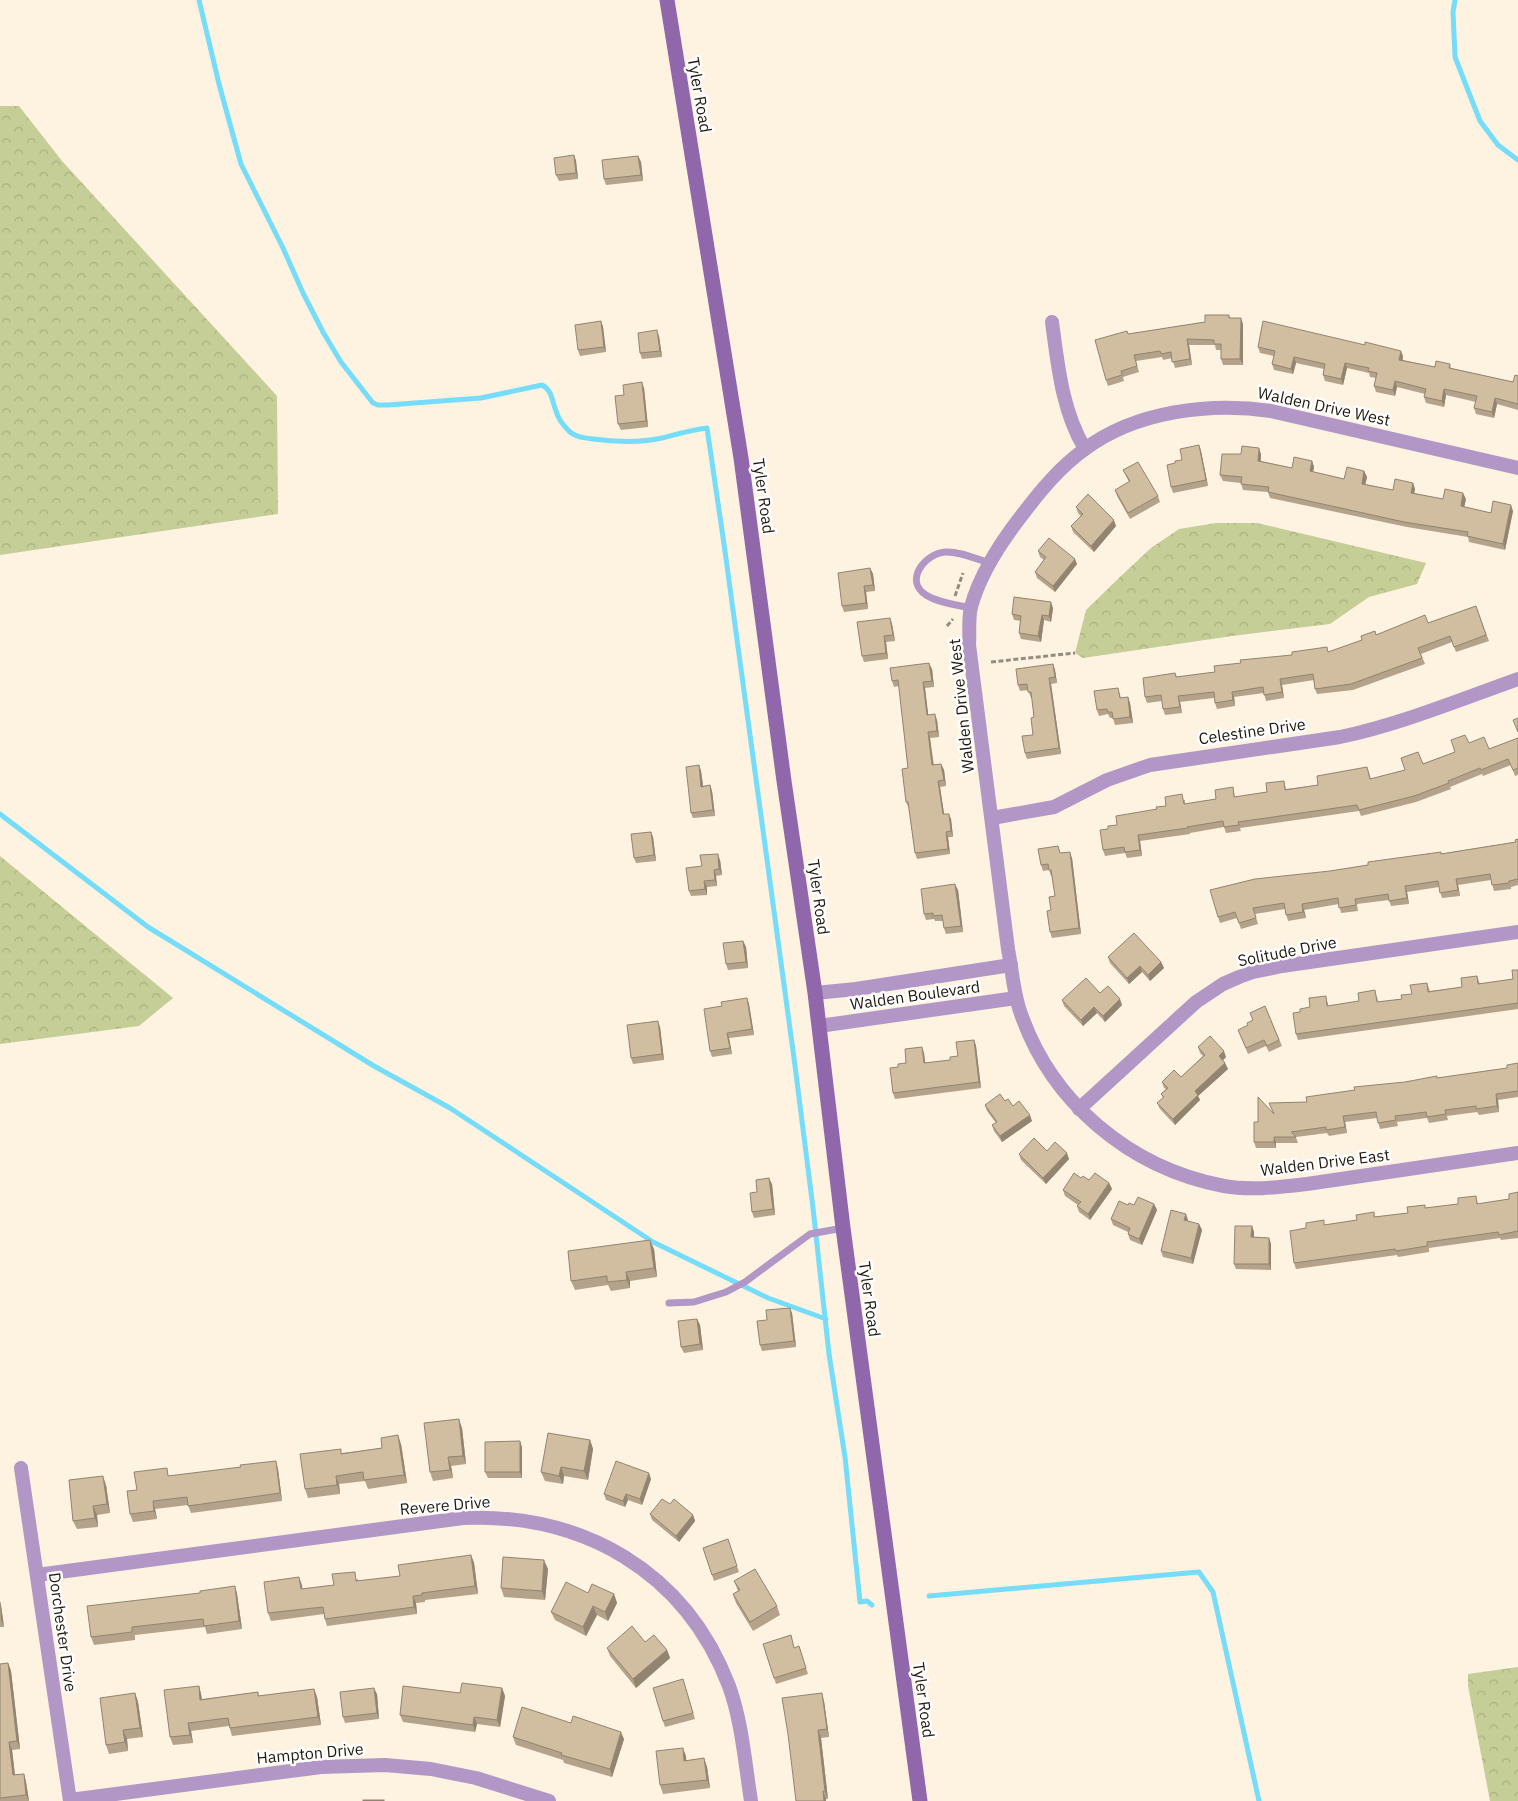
<svg xmlns="http://www.w3.org/2000/svg" width="1518" height="1801" viewBox="0 0 1518 1801" font-family="'IBM Plex Sans',sans-serif">
<style>
.forest{fill:url(#forest-crowns)}
.lines{fill:none;stroke-linecap:round;stroke-linejoin:round}
.stream{stroke:#75dcf9;stroke-width:5}
.path{stroke:#958c7d;stroke-width:3;stroke-dasharray:5 2.5;stroke-linecap:butt}
.lane{stroke:#b296c5;stroke-width:7}
.street{stroke:#b296c5;stroke-width:14}
.secondary{stroke:#9167ac;stroke-width:15}
.wall{fill:#b4a38a}
.shaded-wall{fill:#928470}
.building{fill:#d1bda0;stroke:#928470}
.labels{text-anchor:middle;stroke-width:5;stroke-linejoin:round;paint-order:stroke}
.street-label{font-size:16px;fill:#20190e;stroke:#fff}
</style>
<defs>
<pattern id="forest-crowns" width="20" height="18" patternUnits="userSpaceOnUse" patternTransform="scale(1.25)"><rect width="20" height="18" fill="#c5ce97"/><path d="M2 6a3 3 0 1 1 6 0M12 15a3 3 0 1 1 6 0" fill="none" stroke="#a9b081"/></pattern>
</defs>
<rect width="100%" height="100%" fill="#fef2e0"/>
<g class="forest">
<path d="M0,106H19L62,161L277,396L278,514L0,555Z"/>
<path d="M1216,523H1257L1426,563L1417,584L1369,597L1330,624L1232,636L1083,658L1075,653L1086,610L1122,575L1151,548L1179,529Z"/>
<path d="M0,856L173,998L139,1026L0,1044Z"/>
<path d="M1518,1667V1801H1490L1468,1686V1674Z"/>
</g>
<g class="lines">
<g class="stream">
<path d="M199,0L219,84L241,164L283,248L303,293L323,332L341,362L373,403L378,405H388L481,398L542,385C552,390 552,401 556,411C558,418 563,425 568,430C574,437 584,438 593,439C615,442 639,443 662,438C677,434 691,430 707,428L724,544L794,1058L813,1208L829,1354L845,1457L860,1602L867,1601L872,1605"/>
<path d="M1455,0L1453,12L1455,57L1480,121L1498,145L1518,160"/>
<path d="M0,814L148,927L374,1066L450,1108L653,1242L768,1298L826,1319"/>
<path d="M929,1596L1199,1572L1213,1592L1259,1801"/>
</g>
<g class="path">
<path d="M955,596L963,573"/>
<path d="M947,626L953,619"/>
<path d="M991,662L1075,653"/>
</g>
<g class="lane">
<path d="M971,608C957,605 939,603 926,595C904,581 924,554 945,552C959,551 976,559 990,563"/>
<path d="M669,1303L694,1302L726,1292L745,1282L810,1234L843,1228"/>
</g>
<g class="street">
<path d="M1052,322C1058,366 1062,411 1085,449"/>
<path d="M1518,468L1271,411C1210,402 1136,411 1085,449C1060,467 1041,490 1022,515C1001,542 980,573 971,607C968,619 970,633 969,645L1008,949C1012,969 1013,989 1019,1008C1049,1101 1129,1168 1224,1186C1251,1191 1280,1187 1307,1184L1518,1153"/>
<path d="M992,818L1054,807L1107,780L1150,765L1340,737C1401,724 1459,700 1518,679"/>
<path d="M815,993L856,989L1011,965"/>
<path d="M819,1026L1016,998"/>
<path d="M1079,1109L1196,1002L1223,984L1239,977L1253,972L1282,966L1518,932"/>
<path d="M21,1468L70,1801"/>
<path d="M37,1575L463,1518C583,1513 685,1571 729,1686C742,1722 745,1763 751,1801"/>
<path d="M70,1800L321,1767L385,1765L431,1769L476,1778L549,1801"/>
</g>
<path class="secondary" d="M667,0L741,458L784,781L815,993L843,1228L920,1801"/>
</g>
<g class="wall">
<path d="M574,155L576,161L578,179L559,181L556,175Z"/>
<path d="M638,156L641,162L643,181L606,185L604,179Z"/>
<path d="M1229,315L1230,318L1243,324V365H1223L1221,359V350H1216L1215,345H1189L1192,365L1175,368L1172,358L1163,360L1162,357L1136,361L1139,372L1123,377L1124,381L1108,386L1106,380L1128,334L1205,322Z"/>
<path d="M601,321L603,327L606,352L580,356L578,350Z"/>
<path d="M659,336L662,357L642,359L640,353Z"/>
<path d="M1258,347L1403,356V360L1435,367L1450,364L1451,368L1513,382L1518,376V410L1497,404L1494,418L1476,414L1474,408L1476,402L1446,395L1444,407L1426,403L1424,397L1425,394L1397,387L1395,396L1376,392L1374,386L1376,378L1370,377L1369,373L1347,368L1343,385L1325,381L1323,375L1324,369L1296,363L1293,374L1274,370L1272,364L1274,356L1260,353Z"/>
<path d="M644,388L648,427L621,430L618,424L624,395Z"/>
<path d="M1199,445L1201,451L1208,486L1173,493L1171,487L1175,463L1182,460Z"/>
<path d="M1241,454H1261V461L1292,468L1312,461L1314,467L1313,472L1344,479L1364,471L1367,477L1365,484L1393,490L1413,483L1415,489L1414,493L1443,499H1466L1464,507L1491,513L1513,511L1505,550L1469,542L1468,537L1407,527L1270,498L1268,492L1243,490L1241,483L1223,481L1220,475Z"/>
<path d="M1123,470L1158,496L1160,502L1130,519L1117,496L1115,490L1129,482Z"/>
<path d="M1076,507L1116,526L1094,552L1073,532L1071,526L1081,516L1078,513Z"/>
<path d="M1038,551L1077,564L1055,592L1037,578L1035,572L1044,560L1040,557Z"/>
<path d="M870,568L873,574L875,591L866,592L868,609L844,612L842,606Z"/>
<path d="M1476,606L1489,641L1456,652L1452,642L1421,654L1425,664L1353,690L1317,694L1315,689L1314,680L1282,685L1284,698L1266,701L1264,693L1234,697L1235,706L1217,709L1215,703L1214,698L1180,702L1182,713L1165,715L1163,709L1162,701L1147,703L1145,697L1175,673L1177,677L1215,672L1329,652L1376,635L1428,623Z"/>
<path d="M1053,608L1051,622L1044,620L1041,642L1021,639L1019,633L1021,621L1014,620L1012,614Z"/>
<path d="M890,618L892,624L895,641L886,642L888,659L864,662L862,656Z"/>
<path d="M1053,664L1055,670L1057,683L1051,684L1061,754L1027,759L1025,753L1033,735L1034,717L1032,698H1031L1028,690L1020,691L1018,685Z"/>
<path d="M932,669L934,687L925,688L928,715L937,720L939,737L930,738L934,765L941,764L944,770L946,786L940,787L944,814L951,819L953,837H948L950,854L917,859L915,853L909,808L906,802L908,768L899,686L894,687L892,681Z"/>
<path d="M1118,688L1121,698L1128,697L1130,703L1133,723L1115,725L1113,718H1110L1108,714L1099,716L1097,710Z"/>
<path d="M1518,738V775L1515,776L1511,765L1483,776L1482,774L1450,787L1451,789L1416,802L1361,816L1359,811L1240,828L1241,831L1226,833L1224,827L1190,833V834L1140,841L1142,856L1127,858L1125,853L1105,856L1103,850L1108,829L1117,825L1157,809L1185,800V804L1216,799L1233,787L1235,797L1267,792L1284,781L1286,789L1318,785L1367,767L1371,779L1405,770L1455,752L1469,743L1489,749Z"/>
<path d="M699,765L701,771L703,786L710,785L712,791L715,816L693,818L691,813Z"/>
<path d="M653,837L656,861L636,863L634,858Z"/>
<path d="M1518,839V885L1511,887V889L1494,891L1491,880L1458,885L1460,896L1442,898L1439,887L1407,892L1409,904L1391,906L1389,900L1357,904L1358,911L1341,913L1339,904L1304,910L1306,918L1288,921L1285,909L1255,914L1258,924L1241,929L1237,918L1220,923L1218,917L1330,871L1516,842Z"/>
<path d="M1061,853L1072,858L1081,934L1052,938L1050,932L1051,910L1055,896L1052,876H1051L1049,870L1043,871L1041,865Z"/>
<path d="M720,860L722,875L716,876L717,886L707,887V895L691,896L689,891L702,866Z"/>
<path d="M958,890L963,932L946,934L944,928L943,921H935L934,919L926,920L924,914Z"/>
<path d="M743,941L746,947L748,968L728,970L726,964Z"/>
<path d="M1108,957L1161,962L1164,968L1150,981L1142,972L1129,984L1110,963Z"/>
<path d="M1518,970V1009L1298,1040L1296,1034L1300,1012L1310,1007L1328,1002V1006L1359,1001L1377,996L1378,1002L1402,999L1412,994L1427,983L1430,991L1462,987L1477,976L1480,984L1513,979Z"/>
<path d="M1100,993L1122,1005L1105,1022L1097,1013L1083,1026L1064,1006L1062,1000Z"/>
<path d="M747,998L749,1004L754,1035L729,1038L732,1054L712,1057L710,1051L722,1006Z"/>
<path d="M1265,1006L1282,1046L1269,1052L1266,1046L1248,1054L1240,1035L1253,1020L1250,1013Z"/>
<path d="M660,1027L664,1060L633,1064L631,1058Z"/>
<path d="M974,1040L976,1046L981,1088L895,1099L893,1093L898,1067L924,1053L925,1063L950,1060L958,1056Z"/>
<path d="M1198,1047L1226,1057L1223,1060L1225,1063L1228,1069L1198,1096L1200,1100L1175,1125L1160,1109L1157,1103L1163,1098L1161,1094L1166,1089L1164,1088L1162,1082L1181,1077L1203,1056L1200,1053Z"/>
<path d="M1518,1063V1097L1498,1100L1499,1112L1479,1115L1477,1112L1447,1116L1448,1120L1429,1123L1427,1118L1397,1122L1398,1126L1380,1129L1377,1118L1345,1122L1347,1133L1329,1136L1327,1133L1296,1137L1298,1143H1276V1148H1256L1254,1142L1258,1122L1273,1113L1307,1102L1438,1078L1507,1068Z"/>
<path d="M1005,1101L1032,1121L1002,1142L994,1131L992,1125L996,1123L987,1111L985,1105Z"/>
<path d="M1019,1154L1069,1159L1046,1184L1021,1160Z"/>
<path d="M1081,1178L1109,1183L1112,1189L1090,1220L1079,1212L1077,1206L1078,1205L1065,1196L1063,1190Z"/>
<path d="M772,1184L775,1215L754,1218L752,1212L757,1192Z"/>
<path d="M1518,1192V1238L1501,1240L1500,1238L1429,1248V1252L1398,1257L1397,1255L1296,1269L1294,1263L1306,1228L1325,1225L1357,1220L1374,1212L1375,1217L1408,1213L1426,1208L1458,1204L1476,1196L1478,1204L1509,1199Z"/>
<path d="M1154,1204L1157,1210L1142,1245L1130,1240L1128,1234V1232L1113,1225L1111,1219L1128,1205Z"/>
<path d="M1188,1220V1221L1199,1224L1202,1230L1193,1264L1163,1257L1161,1251Z"/>
<path d="M1252,1226L1254,1232V1237L1269,1238L1271,1244V1270L1236,1269L1234,1264Z"/>
<path d="M654,1249L657,1277L630,1281V1288L611,1291L608,1285L575,1290L571,1281Z"/>
<path d="M792,1313L796,1347L762,1351L760,1345L767,1320Z"/>
<path d="M697,1319L700,1325L703,1350L684,1353L681,1347Z"/>
<path d="M462,1428L466,1464L451,1466L453,1478L433,1481L430,1472Z"/>
<path d="M590,1440L593,1449L588,1480L564,1476L563,1484L545,1481L541,1472Z"/>
<path d="M401,1444L407,1483L368,1489L365,1481L339,1484L340,1494L308,1498L305,1489L342,1453L382,1448Z"/>
<path d="M522,1447V1478H488L485,1472Z"/>
<path d="M278,1469L282,1501L191,1513L188,1505L155,1509L157,1519L133,1522L130,1514L137,1490L170,1476Z"/>
<path d="M651,1479L642,1505L628,1500L625,1507L606,1500L604,1494Z"/>
<path d="M106,1485L110,1513L97,1515L98,1527L77,1529L73,1521Z"/>
<path d="M670,1504L693,1515L695,1521L679,1542L652,1520L650,1514Z"/>
<path d="M728,1539L739,1572L714,1581L703,1548Z"/>
<path d="M471,1555L474,1563L478,1594L425,1600V1602L416,1603L417,1614L327,1626L325,1619L324,1614L271,1621L268,1613L302,1585V1589L334,1585L358,1579V1581L400,1576Z"/>
<path d="M548,1569L545,1600L504,1597L501,1588Z"/>
<path d="M734,1581L777,1606L780,1615L753,1631L736,1603L733,1594L738,1591Z"/>
<path d="M235,1586L237,1594L242,1629L207,1634L205,1627L135,1635V1640L94,1645L91,1637L200,1593Z"/>
<path d="M614,1594L617,1603L608,1621L597,1615L586,1636L555,1620L551,1612Z"/>
<path d="M0,1601L1,1605L4,1627H0Z"/>
<path d="M645,1642L667,1650L670,1658L636,1688L610,1656L607,1648Z"/>
<path d="M763,1644L795,1648L799,1646L808,1674L776,1684Z"/>
<path d="M8,1663L11,1671L20,1749L12,1750L15,1775L24,1774L26,1782L29,1801H0V1664Z"/>
<path d="M683,1679L695,1719L665,1727L663,1721Z"/>
<path d="M199,1686L201,1694L202,1699L258,1692L259,1696L314,1689L317,1697L321,1725L232,1736L229,1726L191,1731L193,1743L173,1745L170,1737Z"/>
<path d="M502,1688L505,1696L500,1727L477,1724L475,1732L403,1722L400,1715L460,1693Z"/>
<path d="M135,1693L138,1702L143,1737L127,1739L128,1751L109,1754L106,1745Z"/>
<path d="M377,1694L379,1719L345,1723L343,1717Z"/>
<path d="M824,1701L829,1737L821,1738L828,1799H826V1801H796Z"/>
<path d="M513,1737L624,1739L612,1777L564,1763L563,1760L516,1745Z"/>
<path d="M686,1756V1761L704,1758L707,1767L710,1788L663,1794L660,1785Z"/>
</g>
<g class="shaded-wall">
<path d="M574,155L576,161L578,179L576,173Z"/>
<path d="M638,156L641,162L643,181L641,175Z"/>
<path d="M1241,318L1243,324V365L1240,359Z"/>
<path d="M601,321L603,327L606,352L604,347Z"/>
<path d="M657,330L659,336L662,357L660,351Z"/>
<path d="M1187,339L1189,345L1192,365L1190,359Z"/>
<path d="M1401,351L1403,356L1401,365L1399,360Z"/>
<path d="M1294,357L1296,363L1293,374L1291,369Z"/>
<path d="M1345,363L1347,368L1343,385L1341,379Z"/>
<path d="M1395,381L1397,387L1395,396L1393,390Z"/>
<path d="M642,382L644,388L648,427L646,421Z"/>
<path d="M1444,389L1446,395L1444,407L1442,401Z"/>
<path d="M1495,398L1497,404L1494,418L1492,412Z"/>
<path d="M1199,445L1201,451L1208,486L1206,480Z"/>
<path d="M1259,448L1261,454L1260,467L1258,461Z"/>
<path d="M1312,461L1314,467L1312,477L1310,471Z"/>
<path d="M1364,471L1367,477L1364,490L1362,484Z"/>
<path d="M1413,483L1415,489L1413,499L1411,493Z"/>
<path d="M1463,493L1466,499L1463,512L1461,506Z"/>
<path d="M1511,505L1513,511L1505,550L1503,544Z"/>
<path d="M1114,520L1116,526L1094,552L1091,546Z"/>
<path d="M1075,559L1077,564L1055,592L1053,586Z"/>
<path d="M870,568L873,574L875,591L873,585Z"/>
<path d="M864,586L866,592L868,609L866,603Z"/>
<path d="M1051,602L1053,608L1051,622L1049,616Z"/>
<path d="M1042,615L1044,620L1041,642L1038,636Z"/>
<path d="M890,618L892,624L895,641L893,635Z"/>
<path d="M884,636L886,642L888,659L886,653Z"/>
<path d="M929,663L932,669L934,687L932,681Z"/>
<path d="M1053,664L1055,670L1057,683L1055,677Z"/>
<path d="M1049,678L1051,684L1061,754L1059,748Z"/>
<path d="M1280,679L1282,685L1284,698L1282,692Z"/>
<path d="M923,682L925,688L929,721L927,715Z"/>
<path d="M1232,692L1234,697L1235,706L1233,700Z"/>
<path d="M1178,696L1180,702L1182,713L1180,707Z"/>
<path d="M1128,697L1130,703L1133,723L1130,717Z"/>
<path d="M935,714L937,720L939,737L937,731Z"/>
<path d="M928,732L930,738L934,771L932,765Z"/>
<path d="M941,764L944,770L946,786L944,780Z"/>
<path d="M699,765L701,771L704,792L701,787Z"/>
<path d="M938,781L940,787L945,820L943,814Z"/>
<path d="M710,785L712,791L715,816L713,810Z"/>
<path d="M949,814L951,819L953,837L951,831Z"/>
<path d="M651,832L653,837L656,861L654,855Z"/>
<path d="M946,832L948,837L950,854L948,849Z"/>
<path d="M1138,835L1140,841L1142,856L1140,850Z"/>
<path d="M1070,852L1072,858L1081,934L1079,928Z"/>
<path d="M718,854L720,860L722,875L719,869Z"/>
<path d="M714,870L716,876L717,886L715,880Z"/>
<path d="M1456,879L1458,885L1460,896L1458,890Z"/>
<path d="M704,881L707,887V895L705,889Z"/>
<path d="M955,884L958,890L963,932L961,926Z"/>
<path d="M1405,886L1407,892L1409,904L1407,898Z"/>
<path d="M1302,904L1304,910L1306,918L1303,912Z"/>
<path d="M743,941L746,947L748,968L746,962Z"/>
<path d="M1161,962L1164,968L1150,981L1148,975Z"/>
<path d="M1140,966L1142,972L1129,984L1127,978Z"/>
<path d="M747,998L749,1004L754,1035L752,1029Z"/>
<path d="M1120,999L1122,1005L1105,1022L1103,1016Z"/>
<path d="M1094,1007L1097,1013L1083,1026L1081,1020Z"/>
<path d="M658,1021L660,1027L664,1060L662,1054Z"/>
<path d="M727,1033L729,1038L732,1054L730,1048Z"/>
<path d="M974,1040L976,1046L981,1088L979,1082Z"/>
<path d="M922,1047L924,1053L926,1069L924,1063Z"/>
<path d="M1224,1051L1226,1057L1221,1062L1219,1056Z"/>
<path d="M1225,1063L1228,1069L1198,1096L1200,1100L1175,1125L1173,1119L1195,1091Z"/>
<path d="M1496,1094L1498,1100L1499,1112L1497,1106Z"/>
<path d="M1030,1115L1032,1121L1002,1142L1000,1136Z"/>
<path d="M1343,1116L1345,1122L1347,1133L1345,1127Z"/>
<path d="M1274,1137L1276,1143V1148L1274,1142Z"/>
<path d="M1067,1153L1069,1159L1046,1184L1043,1178Z"/>
<path d="M769,1178L772,1184L775,1215L773,1209Z"/>
<path d="M1109,1183L1112,1189L1090,1220L1088,1214Z"/>
<path d="M1154,1204L1157,1210L1142,1245L1139,1239Z"/>
<path d="M1186,1214L1188,1220L1187,1226L1184,1220Z"/>
<path d="M1199,1224L1202,1230L1193,1264L1191,1258Z"/>
<path d="M1252,1226L1254,1232V1243L1251,1237Z"/>
<path d="M1269,1238L1271,1244V1270L1269,1264Z"/>
<path d="M650,1240L654,1249L657,1277L654,1268Z"/>
<path d="M626,1272L630,1281V1288L627,1280Z"/>
<path d="M790,1308L792,1313L796,1347L794,1341Z"/>
<path d="M697,1319L700,1325L703,1350L700,1344Z"/>
<path d="M459,1419L462,1428L466,1464L463,1456Z"/>
<path d="M398,1435L401,1444L407,1483L404,1475Z"/>
<path d="M590,1440L593,1449L588,1480L584,1471Z"/>
<path d="M520,1441L522,1447V1478L520,1472Z"/>
<path d="M448,1457L451,1466L453,1478L450,1470Z"/>
<path d="M276,1461L278,1469L282,1501L280,1493Z"/>
<path d="M561,1467L564,1476L563,1484L559,1476Z"/>
<path d="M649,1473L651,1479L642,1505L640,1499Z"/>
<path d="M103,1476L106,1485L110,1513L107,1504Z"/>
<path d="M336,1476L339,1484L340,1494L337,1485Z"/>
<path d="M626,1494L628,1500L625,1507L623,1501Z"/>
<path d="M153,1501L155,1509L157,1519L154,1511Z"/>
<path d="M93,1506L97,1515L98,1527L95,1518Z"/>
<path d="M693,1515L695,1521L679,1542L676,1536Z"/>
<path d="M471,1555L474,1563L478,1594L475,1586Z"/>
<path d="M544,1560L548,1569L545,1600L542,1591Z"/>
<path d="M299,1577L302,1585L303,1597L301,1589Z"/>
<path d="M235,1586L237,1594L242,1629L239,1621Z"/>
<path d="M614,1594L617,1603L608,1621L605,1612Z"/>
<path d="M413,1596L416,1603L417,1614L414,1607Z"/>
<path d="M0,1601L1,1605L4,1627L1,1619Z"/>
<path d="M593,1606L597,1615L586,1636L583,1627Z"/>
<path d="M667,1650L670,1658L636,1688L633,1679Z"/>
<path d="M8,1663L11,1671L20,1749L17,1741Z"/>
<path d="M199,1686L201,1694L203,1708L200,1700Z"/>
<path d="M374,1688L377,1694L379,1719L377,1713Z"/>
<path d="M502,1688L505,1696L500,1727L497,1720Z"/>
<path d="M314,1689L317,1697L321,1725L318,1717Z"/>
<path d="M135,1693L138,1702L143,1737L140,1728Z"/>
<path d="M822,1693L824,1701L829,1737L827,1729Z"/>
<path d="M474,1717L477,1724L475,1732L473,1725Z"/>
<path d="M188,1723L191,1731L193,1743L190,1735Z"/>
<path d="M123,1730L127,1739L128,1751L125,1742Z"/>
<path d="M818,1730L821,1738L828,1799L825,1791Z"/>
<path d="M621,1732L624,1739L612,1777L610,1769Z"/>
<path d="M9,1742L12,1750L16,1784L13,1775Z"/>
<path d="M683,1748L686,1756L687,1770L684,1761Z"/>
<path d="M704,1758L707,1767L710,1788L707,1780Z"/>
<path d="M24,1774L26,1782L29,1801L26,1795Z"/>
<path d="M823,1791L826,1799V1801H824Z"/>
</g>
<g class="building">
<path d="M574,155L576,173L556,175L554,158Z"/>
<path d="M638,156L641,175L604,179L602,160Z"/>
<path d="M1205,315H1229V318H1241L1240,359H1221V344H1214V340L1187,339L1190,359L1172,362L1171,352L1161,354L1160,351L1134,355L1137,366L1121,371L1122,375L1106,380L1095,340L1127,331L1128,334L1205,322Z"/>
<path d="M601,321L604,347L578,350L575,325Z"/>
<path d="M1263,321L1365,345V342L1401,351L1399,360L1435,367L1436,361L1450,364L1449,368L1513,382L1515,375L1518,376V404L1495,398L1492,412L1474,408L1477,396L1444,389L1442,401L1424,397L1426,389L1395,381L1393,390L1374,386L1377,373L1368,371L1369,368L1345,363L1341,379L1323,375L1325,364L1294,357L1291,369L1272,364L1275,351L1258,347Z"/>
<path d="M657,330L660,351L640,353L638,333Z"/>
<path d="M642,382L646,421L618,424L615,396L624,395L623,385Z"/>
<path d="M1199,445L1206,480L1171,487L1167,465L1175,463V461L1182,460L1180,449Z"/>
<path d="M1242,446L1259,448L1258,461L1292,468L1294,457L1312,461L1310,471L1344,479L1347,467L1364,471L1362,484L1393,490L1395,479L1413,483L1411,493L1443,499L1445,489L1463,493L1461,506L1491,513L1493,501L1511,505L1503,544L1467,536L1468,532L1404,522L1268,492L1269,487L1241,484L1242,477L1220,475L1222,454H1241Z"/>
<path d="M1138,462L1158,496L1128,513L1115,490L1130,481L1123,470Z"/>
<path d="M1088,494L1114,520L1091,546L1071,526L1083,514L1076,507Z"/>
<path d="M1049,538L1075,559L1053,586L1035,572L1046,557L1038,551Z"/>
<path d="M870,568L873,585L864,586L866,603L842,606L838,573Z"/>
<path d="M1014,597L1051,602L1049,616L1042,615L1038,636L1019,633L1021,616L1012,614Z"/>
<path d="M1476,606L1486,635L1454,647L1450,636L1418,648L1422,658L1351,684L1315,689L1313,674L1280,679L1282,692L1264,695L1263,687L1232,692L1233,700L1215,703L1214,692L1178,696L1180,707L1163,709L1161,695L1145,697L1143,678L1175,673L1176,677L1215,672L1214,666L1241,663L1240,660L1292,655V652L1327,647L1328,652L1362,640L1361,636L1375,631L1376,635L1425,615L1428,623Z"/>
<path d="M890,618L893,635L884,636L886,653L862,656L857,622Z"/>
<path d="M929,663L932,681L923,682L927,715L935,714L937,731L928,732L932,765L941,764L944,780L938,781L943,814H949L951,831L946,832L948,849L915,853L908,802H906L902,769L908,768L898,680L892,681L890,668Z"/>
<path d="M1053,664L1055,677L1049,678L1059,748L1025,753L1022,736L1033,735L1031,718L1034,717L1031,692H1028L1027,684L1018,685L1016,669Z"/>
<path d="M1118,688L1120,698L1128,697L1130,717L1113,719L1112,712H1108L1107,709L1097,710L1094,691Z"/>
<path d="M1518,718V732L1513,720Z"/>
<path d="M1465,735L1469,743L1484,737L1489,749L1518,738V768L1513,770L1508,759L1481,770L1480,768L1448,781L1449,783L1414,796L1359,810L1357,805L1238,822L1239,825L1224,827L1223,821L1187,827L1188,828L1138,835L1140,850L1125,852L1124,847L1103,850L1100,830L1108,829V826L1117,825L1116,816L1157,809L1156,807L1166,806L1165,797L1182,794L1184,804L1216,799L1215,790L1233,787L1234,797L1267,792L1266,783L1284,781L1285,790L1318,785L1317,776L1367,767L1370,779L1405,770L1401,758L1418,752L1423,764L1455,752L1451,740Z"/>
<path d="M699,765L701,787L710,785L713,810L691,813L686,767Z"/>
<path d="M651,832L654,855L634,858L631,834Z"/>
<path d="M1518,839V879L1509,881V883L1492,885L1490,874L1456,879L1458,890L1440,893L1438,881L1405,886L1407,898L1389,901L1388,894L1355,899L1356,905L1339,908L1338,898L1302,904L1303,912L1286,915L1284,903L1253,908L1256,918L1239,923L1235,912L1218,917L1210,890L1255,879L1330,871L1368,865V862L1441,852V854L1516,842L1515,840Z"/>
<path d="M1058,846L1060,853L1070,852L1079,928L1050,932L1047,911L1051,910L1049,897L1055,896L1051,870H1049L1048,864L1041,865L1038,849Z"/>
<path d="M718,854L719,869L714,870L715,880L704,881L705,889L689,891L686,868L702,866L700,855Z"/>
<path d="M955,884L961,926L944,928L942,915L933,916V913L924,914L921,889Z"/>
<path d="M1134,933L1161,962L1148,975L1140,966L1127,978L1108,957Z"/>
<path d="M743,941L746,962L726,964L723,943Z"/>
<path d="M1512,970H1518V1003L1296,1034L1293,1013L1300,1012V1009L1310,1007L1309,998L1326,996L1327,1006L1359,1001L1358,993L1375,990L1377,1002L1402,999L1401,995L1412,994L1410,985L1427,983L1428,992L1462,987L1461,978L1477,976L1478,984L1513,979Z"/>
<path d="M1086,978L1100,993L1108,986L1120,999L1103,1016L1094,1007L1081,1020L1062,1000Z"/>
<path d="M747,998L752,1029L727,1033L730,1048L710,1051L704,1009L722,1006L721,1002Z"/>
<path d="M1265,1006L1279,1040L1267,1046L1264,1040L1246,1048L1238,1030L1248,1025L1247,1023L1253,1020L1250,1013Z"/>
<path d="M658,1021L662,1054L631,1058L627,1025Z"/>
<path d="M1210,1036L1224,1051L1219,1056L1225,1063L1195,1091L1198,1095L1173,1119L1157,1103L1164,1097L1161,1094L1168,1088L1162,1082L1174,1070L1181,1077L1205,1055L1198,1047Z"/>
<path d="M974,1040L979,1082L893,1093L890,1068L898,1067V1064L906,1063L905,1049L922,1047L924,1063L950,1060V1057L958,1056L956,1042Z"/>
<path d="M1518,1063V1091L1496,1094L1497,1106L1476,1109V1106L1445,1110L1446,1114L1427,1117L1426,1112L1395,1116L1396,1120L1378,1123L1376,1112L1343,1116L1345,1127L1326,1130V1127L1291,1132L1296,1137H1274V1142H1254V1122H1258V1097L1274,1114L1269,1103L1307,1102L1306,1097L1355,1090L1354,1087L1405,1082L1437,1076V1078L1507,1068V1065Z"/>
<path d="M1000,1094L1005,1101L1008,1099L1013,1106L1019,1101L1030,1115L1000,1136L992,1125L997,1122L985,1105Z"/>
<path d="M1034,1138L1047,1151L1055,1142L1067,1153L1043,1178L1019,1154Z"/>
<path d="M1074,1173L1081,1178L1083,1176L1089,1180L1095,1173L1109,1183L1088,1214L1077,1206L1081,1202L1063,1190Z"/>
<path d="M769,1178L773,1209L752,1212L750,1193L757,1192L756,1180Z"/>
<path d="M1518,1192V1231L1499,1235L1498,1232L1427,1242V1246L1396,1251L1395,1249L1294,1263L1290,1231L1306,1228V1223L1324,1220V1225L1357,1220L1356,1215L1374,1212V1217L1408,1213L1407,1207L1425,1205V1208L1458,1204V1198L1476,1196L1477,1204L1509,1199V1194Z"/>
<path d="M1138,1197L1154,1204L1139,1239L1128,1234L1130,1228L1111,1219L1119,1201L1128,1205L1129,1203L1134,1205Z"/>
<path d="M1171,1210L1186,1214L1184,1220L1199,1224L1191,1258L1161,1251Z"/>
<path d="M1235,1226H1252L1251,1237L1269,1238V1264H1234Z"/>
<path d="M650,1240L654,1268L626,1272L627,1280L607,1282V1276L571,1281L568,1251Z"/>
<path d="M790,1308L794,1341L760,1345L757,1321L767,1320L766,1310Z"/>
<path d="M697,1319L700,1344L681,1347L678,1321Z"/>
<path d="M459,1419L463,1456L448,1457L450,1470L430,1472L424,1423Z"/>
<path d="M548,1433L590,1440L584,1471L561,1467L559,1476L541,1472Z"/>
<path d="M398,1435L404,1475L364,1480L363,1472L336,1476L337,1485L305,1489L300,1454L341,1449V1454L382,1448L381,1438Z"/>
<path d="M520,1441V1472H485V1442Z"/>
<path d="M276,1461L280,1493L188,1506L187,1497L153,1501L154,1511L130,1514L127,1491L137,1490L134,1472L167,1468L168,1476L241,1467L240,1465Z"/>
<path d="M616,1461L649,1473L640,1499L626,1494L623,1501L604,1494Z"/>
<path d="M103,1476L107,1504L93,1506L95,1518L73,1521L69,1480Z"/>
<path d="M662,1499L670,1504L674,1499L693,1515L676,1536L650,1514Z"/>
<path d="M728,1539L737,1566L712,1575L703,1548Z"/>
<path d="M471,1555L475,1586L422,1593V1595L413,1596L414,1607L325,1619L323,1607L268,1613L264,1582L299,1577L301,1589L334,1585L332,1574L355,1572L356,1581L400,1576L398,1565Z"/>
<path d="M503,1557L544,1560L542,1591L501,1588Z"/>
<path d="M755,1569L777,1606L750,1622L733,1594L740,1590L734,1581Z"/>
<path d="M566,1582L588,1593L592,1584L614,1594L605,1612L593,1606L583,1627L551,1612Z"/>
<path d="M235,1586L239,1621L204,1626L203,1619L132,1627V1632L91,1637L87,1606L200,1593V1591Z"/>
<path d="M632,1626L645,1642L654,1635L667,1650L633,1679L607,1648Z"/>
<path d="M791,1635L794,1648L799,1646L806,1668L774,1678L763,1644Z"/>
<path d="M8,1663L17,1741L9,1742L13,1775L24,1774L26,1795L0,1798V1664Z"/>
<path d="M683,1679L693,1713L663,1721L653,1688Z"/>
<path d="M462,1683L502,1688L497,1720L474,1717L473,1725L400,1715L403,1686L460,1693Z"/>
<path d="M199,1686L200,1700L258,1692V1696L314,1689L318,1717L230,1728L228,1718L188,1723L190,1735L170,1737L164,1690Z"/>
<path d="M374,1688L377,1713L343,1717L340,1692Z"/>
<path d="M135,1693L140,1728L123,1730L125,1742L106,1745L100,1698Z"/>
<path d="M822,1693L827,1729L818,1730L825,1791H823L824,1801H796L788,1734L782,1698Z"/>
<path d="M522,1707L571,1723L573,1716L621,1732L610,1769L561,1755L562,1753L513,1737Z"/>
<path d="M683,1748L684,1761L704,1758L707,1780L660,1785L656,1751Z"/>
<rect x="363" y="1800" width="21" height="1"/>
</g>
<g class="labels">
<g class="street-label">
<text transform="translate(700 95) rotate(80)" y="6">Tyler Road</text>
<text transform="translate(1324 406) rotate(12)" y="6">Walden Drive West</text>
<text transform="translate(764 496) rotate(82)" y="6">Tyler Road</text>
<text transform="translate(961 706) rotate(-96)" y="6">Walden Drive West</text>
<text transform="translate(1252 731) rotate(-8)" y="6">Celestine Drive</text>
<text transform="translate(819 897) rotate(82)" y="6">Tyler Road</text>
<text transform="translate(1287 951) rotate(-11)" y="6">Solitude Drive</text>
<text transform="translate(915 995) rotate(-8)" y="6">Walden Boulevard</text>
<text transform="translate(1325 1162) rotate(-7)" y="6">Walden Drive East</text>
<text transform="translate(870 1299) rotate(82)" y="6">Tyler Road</text>
<text transform="translate(445 1505) rotate(-5)" y="6">Revere Drive</text>
<text transform="translate(63 1632) rotate(82)" y="6">Dorchester Drive</text>
<text transform="translate(924 1700) rotate(82)" y="6">Tyler Road</text>
<text transform="translate(310 1753) rotate(-5)" y="6">Hampton Drive</text>
</g>
</g>
</svg>
